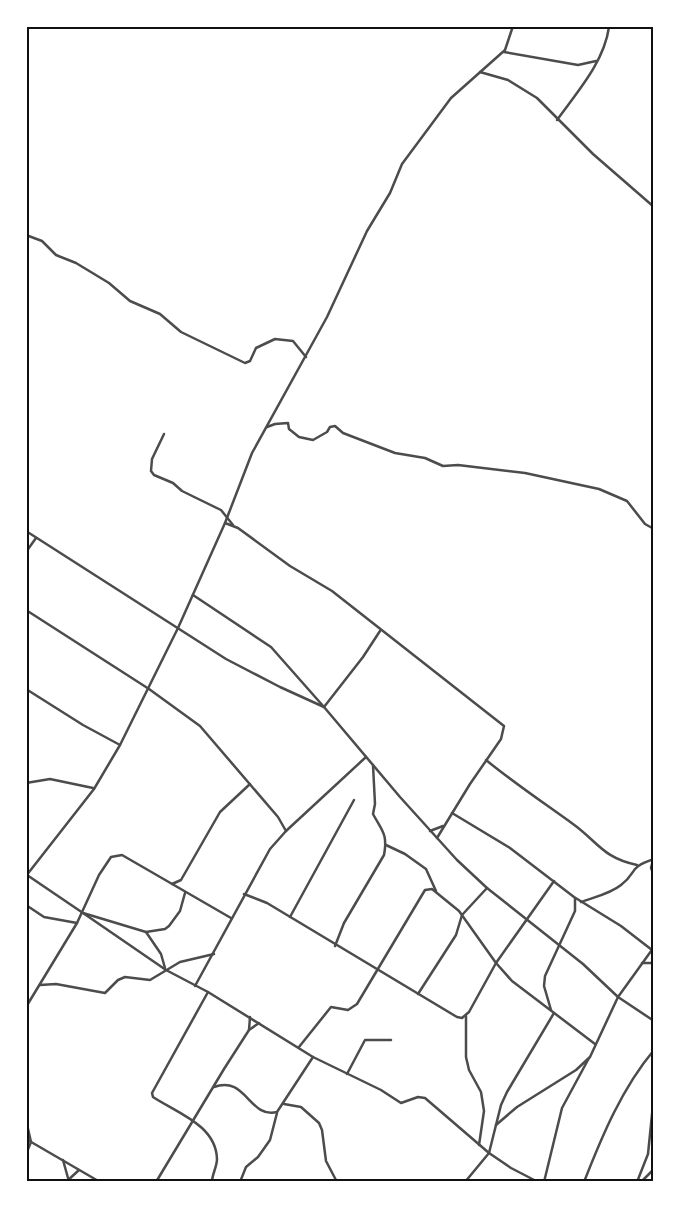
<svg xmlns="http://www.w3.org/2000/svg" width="680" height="1208" viewBox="0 0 680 1208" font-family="'IBM Plex Serif',serif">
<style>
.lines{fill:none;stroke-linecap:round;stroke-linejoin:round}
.minor{stroke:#4c4c4c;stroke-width:2.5}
.neatline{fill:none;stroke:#111;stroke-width:2}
</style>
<rect width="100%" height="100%" fill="#fff"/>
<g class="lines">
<g class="minor">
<path d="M504,52L578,65L596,61"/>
<path d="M480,72L508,80L537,98L593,154L654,207"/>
<path d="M557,120C578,91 604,62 609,27"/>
<path d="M26,235L42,241L56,255L76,263L109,283L130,301L160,314L181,332L245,363L250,361L256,348L275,339L293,341L306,357"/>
<path d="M267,427L275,424L288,423L289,429L299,437L313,440L327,432L330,427L335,426L343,433L395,453L425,458L443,466L458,465L525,473L599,489L627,501L645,524L654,529"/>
<path d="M164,434L152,459L151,471L154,475L173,483L182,491L221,510L233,525"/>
<path d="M225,523L238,528L290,566L332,591L504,726L501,739L470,784L437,838"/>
<path d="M26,531L226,659L280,687L324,707L400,797L457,860L487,888L583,964L618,997L654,1021"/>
<path d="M26,552L36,538"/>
<path d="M193,595L271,647L324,707L363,657L380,631"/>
<path d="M26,610L149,689L200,726L278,817L286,831L270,849L195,986"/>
<path d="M26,689L83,725L120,745"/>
<path d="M486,760C514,783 544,803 573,824C598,842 603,858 637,865"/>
<path d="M26,783L50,779L93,788"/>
<path d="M452,813L510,848L574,897L621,926L652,950L654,962"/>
<path d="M286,831L366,757"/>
<path d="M430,831L443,826"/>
<path d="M386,845L405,854L426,869L436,891"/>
<path d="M653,860L651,868L654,875"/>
<path d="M27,875L83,913L146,932L165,929L169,926L180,911L185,893"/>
<path d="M26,876L94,789L120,745L178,628L225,523L252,453L327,317L367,231L390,193L402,164L451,98L505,50L513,26"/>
<path d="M172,884L181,880L220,812L250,784"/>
<path d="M244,894L267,903L457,1017L462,1018L469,1012L496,963L554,881"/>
<path d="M581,902C594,897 610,894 621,885C638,872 627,868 654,859"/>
<path d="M26,905L44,917L77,923"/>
<path d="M83,913L166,970L208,992L313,1057L381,1090L401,1103L418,1097L425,1098L489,1153L511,1168L538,1182"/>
<path d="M290,917L354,800"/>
<path d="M146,932L161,954L165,968"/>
<path d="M335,946L344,923L384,855C388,834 382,831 373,814L375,804L373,765"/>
<path d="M642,963H654"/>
<path d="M40,985L56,984L105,993L118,980L125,977L150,980L180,962L214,954"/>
<path d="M208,992L152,1093L153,1097C177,1113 216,1125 217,1159C217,1167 212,1174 212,1182"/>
<path d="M418,994L456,935L462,915L487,888"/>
<path d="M26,1007L77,923L99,875L111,857L122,855L231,918"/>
<path d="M551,1010L544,986L545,976L575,911V898"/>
<path d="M466,1016V1057L469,1070L481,1092L484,1111L479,1145"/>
<path d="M249,1030L250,1017"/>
<path d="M299,1047L331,1007L348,1010L357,1004L422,895L425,890L432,889L459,911L496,963L512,981L595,1044"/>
<path d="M347,1074L365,1040H391"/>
<path d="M214,1087C246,1075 249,1119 277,1112L313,1057"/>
<path d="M284,1104L301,1107L319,1123L322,1130L326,1161L337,1182"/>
<path d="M26,1120L31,1142L26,1154"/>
<path d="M496,1125L517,1107L576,1070L590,1057L618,997L654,947"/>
<path d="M26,1139L100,1182"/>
<path d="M63,1160L68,1178"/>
<path d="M66,1182L79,1170"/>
<path d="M156,1182L224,1069L249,1030L259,1023"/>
<path d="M240,1182L246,1167L258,1157L270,1140L277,1113"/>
<path d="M465,1182L489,1153L501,1105L507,1092L554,1013"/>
<path d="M544,1182L562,1108L589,1058"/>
<path d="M584,1182C602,1136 622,1088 654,1050"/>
<path d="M637,1182L648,1154L654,1095"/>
<path d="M641,1182L654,1169"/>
</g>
</g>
<rect width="680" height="1208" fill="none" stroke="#ffffff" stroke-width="55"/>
<rect x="28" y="28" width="624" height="1152" class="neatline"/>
</svg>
